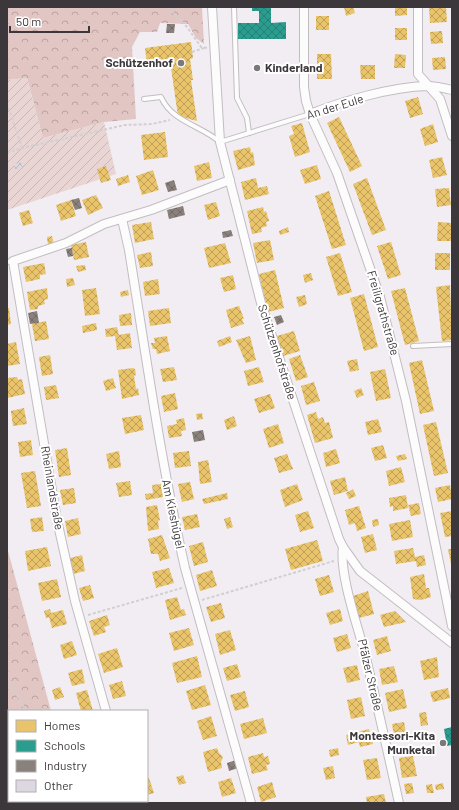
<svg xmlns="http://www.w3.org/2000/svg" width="459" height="810" viewBox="0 0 459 810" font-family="Barlow,sans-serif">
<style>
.forest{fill:url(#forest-crowns)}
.cemetery{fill:url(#cemetery-stones)}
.garden{fill:url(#garden-furrows)}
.homes{fill:url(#homes-cross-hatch)}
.schools{fill:url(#schools-cross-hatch)}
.industry{fill:url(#industry-cross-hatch)}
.building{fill:url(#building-cross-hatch)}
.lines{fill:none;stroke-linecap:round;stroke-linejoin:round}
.service-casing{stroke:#c2bdc1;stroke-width:6}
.minor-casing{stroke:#c2bdc1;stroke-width:10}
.path{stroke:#d1cfd0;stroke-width:2;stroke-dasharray:3 2;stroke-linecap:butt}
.service{stroke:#fdfcfd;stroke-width:4}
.minor{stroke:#fdfcfd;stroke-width:8}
.poi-dot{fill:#7c777b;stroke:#fff;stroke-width:1.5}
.labels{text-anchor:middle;stroke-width:4;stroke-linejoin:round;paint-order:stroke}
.poi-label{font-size:12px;font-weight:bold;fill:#3c373b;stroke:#fff;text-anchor:end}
.street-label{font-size:12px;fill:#3c373b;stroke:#fff}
</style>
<defs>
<pattern id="forest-crowns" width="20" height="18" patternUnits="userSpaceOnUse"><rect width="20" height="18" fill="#e1c6c4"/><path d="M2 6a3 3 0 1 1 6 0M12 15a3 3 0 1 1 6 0" fill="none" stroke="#b8a2a0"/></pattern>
<pattern id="cemetery-stones" width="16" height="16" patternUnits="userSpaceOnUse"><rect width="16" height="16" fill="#e8d5d4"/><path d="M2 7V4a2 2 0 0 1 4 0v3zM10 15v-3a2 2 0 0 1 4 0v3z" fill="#c8b7b7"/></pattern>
<pattern id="garden-furrows" width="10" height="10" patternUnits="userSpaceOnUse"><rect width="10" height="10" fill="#e8d5d4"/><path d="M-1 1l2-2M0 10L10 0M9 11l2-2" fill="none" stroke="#c8b7b7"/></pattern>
<pattern id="homes-cross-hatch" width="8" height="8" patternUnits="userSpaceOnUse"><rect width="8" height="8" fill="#e9c46a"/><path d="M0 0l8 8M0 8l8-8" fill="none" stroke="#bea058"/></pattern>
<pattern id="schools-cross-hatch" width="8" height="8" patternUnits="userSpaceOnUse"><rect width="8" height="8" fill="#2a9d8f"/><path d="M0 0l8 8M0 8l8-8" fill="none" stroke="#258176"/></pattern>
<pattern id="industry-cross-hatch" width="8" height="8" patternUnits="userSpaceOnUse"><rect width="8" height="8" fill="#8a817c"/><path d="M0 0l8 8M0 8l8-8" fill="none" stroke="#726a67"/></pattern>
<pattern id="building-cross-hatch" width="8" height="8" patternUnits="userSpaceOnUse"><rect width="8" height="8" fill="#dcd7e1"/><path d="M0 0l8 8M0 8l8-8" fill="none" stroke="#beb9c2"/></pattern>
</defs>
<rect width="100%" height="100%" fill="#f2edf2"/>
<g class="forest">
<path d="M7,7H202L204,44L196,38L188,24L160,23L157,32H140L132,47L136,119L104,122L43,138L27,78L7,80Z"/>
<path d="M7,547L51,711H9V771H7Z"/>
</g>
<path class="cemetery" d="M7,771H9V801H74V803H7Z"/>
<path class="garden" d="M27,78L43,138L104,122L116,174L7,210V80Z"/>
<g class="homes">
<path d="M344,7H353L355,13L346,16Z"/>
<path d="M395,7H407V15L395,16Z"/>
<path d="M429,7H446L447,22L430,23Z"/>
<rect x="316" y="16" width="13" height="14"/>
<rect x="395" y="28" width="12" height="12"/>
<path d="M442,31L443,43L431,44L430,32Z"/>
<path d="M191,42L193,58L190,59L193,80H191L197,121L178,116L170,61L147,64L145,48Z"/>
<path d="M317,54H331L332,79H317Z"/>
<path d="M395,54L406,55L405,68H394Z"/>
<path d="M445,57L446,69L433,70L432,58Z"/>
<path d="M360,65H375V79H361Z"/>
<path d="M418,97L423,114L410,118L405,101Z"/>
<path d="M339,117L362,166L350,172L327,123Z"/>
<path d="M302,123L310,152L295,157L289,136L294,134L291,126Z"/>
<path d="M433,124L438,142L425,146L420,129Z"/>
<path d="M165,132L168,157L144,160L141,135Z"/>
<path d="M250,147L251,153L253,152L255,165L238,170L233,151Z"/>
<path d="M442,157L447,175L433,178L429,160Z"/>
<path d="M209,162L212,178L197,181L194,166Z"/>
<path d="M317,165L321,179L305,184L300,170Z"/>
<path d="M106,166L111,180L101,183L97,169Z"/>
<path d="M153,170L159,190L142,195L136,176Z"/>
<path d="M128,175L130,182L118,186L116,179Z"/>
<path d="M256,178L258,188L267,186L269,194L245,200L241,182Z"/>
<path d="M367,178L386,230L372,235L353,184Z"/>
<path d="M449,188L451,205L437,207L435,189Z"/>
<path d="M329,191L346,245L332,249L315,196Z"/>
<path d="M96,195L103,208L88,215L82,200Z"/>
<path d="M71,200L76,216L61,221L56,205Z"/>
<path d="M216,202L220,216L208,220L204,205Z"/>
<path d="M263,207L264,212L266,211L269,221L266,222L267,226L261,228L262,232L252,234L247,211Z"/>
<path d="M29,210L33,223L23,226L19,213Z"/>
<path d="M151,222L154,239L135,243L132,225Z"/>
<path d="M438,222L452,223L451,241H437Z"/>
<path d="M288,227L289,232L280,235L279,231Z"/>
<path d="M52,236L54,244L48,245L47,237Z"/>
<path d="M270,240L274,260L257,263L253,243Z"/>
<path d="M86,242L89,257L74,260L71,245Z"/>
<path d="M391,242L401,275L388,279L377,246Z"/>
<path d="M225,243L231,263L209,268L204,248Z"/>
<path d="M151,252L153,266L140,268L137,255Z"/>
<path d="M340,253L352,292L338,296L326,257Z"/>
<rect x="435" y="253" width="15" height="17"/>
<path d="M44,263L46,274L40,275V279L26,282L23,267Z"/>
<path d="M85,265L86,270L78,272L76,266Z"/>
<path d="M275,270L284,308L268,312L259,274Z"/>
<path d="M311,273L313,280L305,283L303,275Z"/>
<path d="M233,275L236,289L224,292L220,278Z"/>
<path d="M73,278L75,285L67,287L66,279Z"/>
<path d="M158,279L160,294L145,296L143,282Z"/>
<path d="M450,285L452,340L442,341L436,287Z"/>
<path d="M47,288L48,299L44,300L45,304L38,306V309L30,310L27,292Z"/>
<path d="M96,288L100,314L85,316L82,290Z"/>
<path d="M405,288L419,341L405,345L391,291Z"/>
<path d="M128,290L129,295L121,297L120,292Z"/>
<path d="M364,294L378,347L364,351L350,298Z"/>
<path d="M305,295L307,304L299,307L296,297Z"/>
<path d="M239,306L244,319H242L244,324L231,328L226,310Z"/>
<path d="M7,308H9L11,324L7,325Z"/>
<path d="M169,308L171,323L150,326L148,311Z"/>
<path d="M131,313L132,325L120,326L119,315Z"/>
<path d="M46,321L49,339L35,341L32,324Z"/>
<path d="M96,323L97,330L83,333L82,326Z"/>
<path d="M117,327L119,335L130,333L132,348L117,350L115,336L106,337L105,329Z"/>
<path d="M294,331L300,351L283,356L277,336Z"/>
<path d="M167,336L170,351L157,354L156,349H153L151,343H155L154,338Z"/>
<path d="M230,336L232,342L219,347L217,341Z"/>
<path d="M250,336L256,360L246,363L236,340Z"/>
<path d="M16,342L20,364L7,366V344Z"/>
<path d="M50,355L53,374L42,376L39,357Z"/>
<path d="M300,355L308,377L296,381L289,359Z"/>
<path d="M357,359L359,370L350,372L347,361Z"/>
<path d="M422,360L434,411L420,414L409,363Z"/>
<path d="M174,367L177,380L163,382L160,369Z"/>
<path d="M259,367L264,382L248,386L244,371Z"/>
<path d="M133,368L135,369L136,375L134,376L136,389L138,388L139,395L122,399L118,370Z"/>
<path d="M385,369L391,398L376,401L370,372Z"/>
<path d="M17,377L18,380L22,379L25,394L7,398V378Z"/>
<path d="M113,378L116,388L106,391L103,381Z"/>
<path d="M314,382L320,401L306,405L301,386Z"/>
<path d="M56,385L59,398L46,400L44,387Z"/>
<path d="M361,388L364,395L357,398L354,391Z"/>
<path d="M175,393L178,409L164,412L161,396Z"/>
<path d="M270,394L275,408L259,413L254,399Z"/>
<path d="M24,408L27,424L13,426L11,411Z"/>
<path d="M316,412L318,419L323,417L325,423L329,422L333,438L315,443L307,415Z"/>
<path d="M202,413L203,419L197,420L196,414Z"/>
<path d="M141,415L144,430L125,434L122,418Z"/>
<path d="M234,416L237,426L227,430L224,420Z"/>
<path d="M184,418L186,430L181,431L182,436L169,438L167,426L177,424L176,420Z"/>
<path d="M378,419L382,432L368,435L365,422Z"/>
<path d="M436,422L448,473L434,476L423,425Z"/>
<path d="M278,424L284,443L269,448L263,429Z"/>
<path d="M31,440L33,455L20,457L18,442Z"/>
<path d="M383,445L387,458L375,461L371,448Z"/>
<path d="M67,448L71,475L59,477L55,450Z"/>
<path d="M336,449L340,463L326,467L323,453Z"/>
<path d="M119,451L121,467L109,469L106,454Z"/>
<path d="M189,451L191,466L175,468L173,453Z"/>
<path d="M287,454L293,469L279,473L274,458Z"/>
<path d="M405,454L407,459L398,461L396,456Z"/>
<path d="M208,460L212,482L200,484L198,462Z"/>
<path d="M401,467L405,482L389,486L386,471Z"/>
<path d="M35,471L41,506L27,508L21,473Z"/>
<path d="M345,477L348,491L334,495L330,481Z"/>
<path d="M130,481L132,495L119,497L116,483Z"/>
<path d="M190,482L194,499L182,502L178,484Z"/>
<path d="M161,484L163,497L146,500L145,494L153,493L152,485Z"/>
<path d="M297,484L303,500L285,507L280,490Z"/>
<path d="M450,485L452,499L438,502L435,488Z"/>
<path d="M74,488L76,503L63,505L60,490Z"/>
<path d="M353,489L356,496L349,499L346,493Z"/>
<path d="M227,493L228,499L204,504L202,499Z"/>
<path d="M406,495L408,508L393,511V506L390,507L389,498Z"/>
<path d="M419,503L421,514L411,516L408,505Z"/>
<path d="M157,505L160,520L158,521L159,529L148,531L146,507Z"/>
<path d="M359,506L366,528L357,531L355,523L349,525L345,510Z"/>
<path d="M308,511L314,528L300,532L295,515Z"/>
<path d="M452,511V536L445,537L440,513Z"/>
<path d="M197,514L200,527L185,530L182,517Z"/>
<path d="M42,517L44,531L32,532L30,519Z"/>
<path d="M230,517L233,527L227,529L224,519Z"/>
<path d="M78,518L81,534L68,537L65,521Z"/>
<path d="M378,519L379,525L373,527L372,520Z"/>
<path d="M410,520L413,537L392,541L389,524Z"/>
<path d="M373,534L377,550L365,553L361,537Z"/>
<path d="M162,535L170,558L160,561L158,554H151L148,539Z"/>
<path d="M317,540L323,561L291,570L285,549Z"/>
<path d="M203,542L208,562L194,566L189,546Z"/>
<path d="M47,547L51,566L28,571L25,551Z"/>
<path d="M413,548L415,557L424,555L426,565L417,567L416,561L396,564L394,551Z"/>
<path d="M448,549H452V564H451Z"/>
<path d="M82,555L85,571L73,574L70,558Z"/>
<path d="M169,568L174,583L156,588L152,572Z"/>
<path d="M212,570L217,586L200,591L196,575Z"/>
<path d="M424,574L426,588H429L431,597L421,600L413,599L410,577Z"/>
<path d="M329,575L334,592L320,596L315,579Z"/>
<path d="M57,579L61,597L42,601L38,583Z"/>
<path d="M90,585L94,598L83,601L79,588Z"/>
<path d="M368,591L374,614L359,618L353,596Z"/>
<path d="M177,597L181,610L184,609L186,615L170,620L165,600Z"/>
<path d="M221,603L225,618L211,622L206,607Z"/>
<path d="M50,609L51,613L63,610L67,624L52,628L49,617L46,618L44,611Z"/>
<path d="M340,609L343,621L330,625L326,613Z"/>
<path d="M395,611L406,622L384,627L380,615Z"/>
<path d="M107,615L110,625L104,627L106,632L94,636L89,621Z"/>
<path d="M189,628L194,645L174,651L169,633Z"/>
<path d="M230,630L236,650L220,655L215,634Z"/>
<path d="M347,634L351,648L337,652L333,638Z"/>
<path d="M387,636L391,651L377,655L373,640Z"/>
<path d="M72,641L77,655L64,659L60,645Z"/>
<path d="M117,648L123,667L104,673L98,654Z"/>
<path d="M197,656L202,677L177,683L172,663Z"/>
<path d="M437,657L439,677L424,680L420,661Z"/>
<path d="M237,664L241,677L227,681L223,668Z"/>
<path d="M357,665L360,680L347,683L343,668Z"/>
<path d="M394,666L398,682L382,685L379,669Z"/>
<path d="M82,669L85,683L72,686L68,673Z"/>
<path d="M122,681L126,696L113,699L109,685Z"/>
<path d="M205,685L211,705L192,710L186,691Z"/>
<path d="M60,687L64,697L55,700L52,690Z"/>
<path d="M448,688L450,698L433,702L430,692Z"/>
<path d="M403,689L407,708L389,712L385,693Z"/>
<path d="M87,690L93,711H81L76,693Z"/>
<path d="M245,691L249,707L235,711L230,695Z"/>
<path d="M361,697L365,716L351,719L347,700Z"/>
<path d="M426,712L428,725L421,726L419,713Z"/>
<path d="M211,716L217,736L203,740L197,721Z"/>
<path d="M263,718L267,733L244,739L240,724Z"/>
<path d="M404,722L407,738L395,740L392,724Z"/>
<path d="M369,729L373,744L360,747L359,742L348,745L346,735Z"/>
<path d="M217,748L219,753L223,757L221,762L222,768L208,772L203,752Z"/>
<path d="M338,748L339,755L330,757L329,750Z"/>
<path d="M263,753L264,757L268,756L270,764L266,765L268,770L252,774L248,757Z"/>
<path d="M413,756L417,776L402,778L399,758Z"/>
<path d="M377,758L381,778L367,780L363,760Z"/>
<path d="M333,766L335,778L326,780L323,768Z"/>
<path d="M183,775L186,783L179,785L176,777Z"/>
<path d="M147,778H149L154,793L147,795Z"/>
<path d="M231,778L236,793L222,797L218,782Z"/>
<path d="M272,782L276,797L261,802L257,787Z"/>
<path d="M412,783L414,793L406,794L404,784Z"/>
<path d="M443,783L444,789L436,790L435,785Z"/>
<path d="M432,784L434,793H427L426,785Z"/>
<path d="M384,794L386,803H367L366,797Z"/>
<path d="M103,801H118V802L103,803Z"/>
</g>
<g class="schools">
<path d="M252,7H271V23L286,22V39H238V23H259V11H252Z"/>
<path d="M452,727V745L447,746L444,729Z"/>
</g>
<g class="industry">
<path d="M167,24H175L174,33H166Z"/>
<path d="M174,180L177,190L168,192L165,183Z"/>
<path d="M79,198L82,208L75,210L71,200Z"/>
<path d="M183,206L185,215L169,219L167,210Z"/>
<path d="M231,230L233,236L223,238L222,232Z"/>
<path d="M72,248L73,256L68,257L66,249Z"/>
<path d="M37,311L39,323L30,324L28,313Z"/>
<path d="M281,315L284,322L277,325L274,317Z"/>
<path d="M203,430L205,440L194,442L192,432Z"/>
<path d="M236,760L238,768L229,771L227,763Z"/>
</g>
<path class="building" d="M21,162L23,167L15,169L14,164Z"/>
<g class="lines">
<g class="service-casing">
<g id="service">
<path d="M234,7L237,98L247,118L249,133"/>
<path d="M144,99L161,97C172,122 200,125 220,142L310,114"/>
<path d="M7,262L13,261"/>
<path d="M413,346L452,344"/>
</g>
</g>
<g class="minor-casing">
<g id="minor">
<path d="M212,7L220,142L261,303L339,539L343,547L360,571L452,643"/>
<path d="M304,7V87L306,101L310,114L337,173L380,297L406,401L452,626"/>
<path d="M418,7V74L440,99L452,136"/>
<path d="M310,114C343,101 391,87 427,86C435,86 444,88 452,90"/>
<path d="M122,219L129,250C146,356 161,463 185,568L251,803"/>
<path d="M343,547C339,574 358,627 365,654C377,704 388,753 399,803"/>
<path d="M106,711L75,601L57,520L13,261L66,243L104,224L151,210L230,180"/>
<path d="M133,801V803"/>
</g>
</g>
<g class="path">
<path d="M168,7L187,27L201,47L207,48"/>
<path d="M192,52L204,48"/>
<path d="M7,103L22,148"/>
<path d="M7,153L22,148L125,125L152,124L170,120"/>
<path d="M202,600L334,561"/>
<path d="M88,615L182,588"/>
<path d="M7,678L26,711"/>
<path d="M48,801L49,803"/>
</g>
<use href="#service" class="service"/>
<use href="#minor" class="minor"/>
</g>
<g class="poi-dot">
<circle cx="181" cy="63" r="4"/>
<circle cx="257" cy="68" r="4"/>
<circle cx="443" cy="743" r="4"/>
</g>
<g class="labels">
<g class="poi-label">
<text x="173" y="67">Schützenhof</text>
<text x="265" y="72" text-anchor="start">Kinderland</text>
<text x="435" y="740">Montessori-Kita<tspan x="435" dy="14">Munketal</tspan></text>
</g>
<g class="street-label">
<text transform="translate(335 107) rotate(-17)" y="4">An der Eule</text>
<text transform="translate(383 313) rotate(74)" y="4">Freiligrathstraße</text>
<text transform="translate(277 352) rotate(72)" y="4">Schützenhofstraße</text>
<text transform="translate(52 488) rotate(80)" y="4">Rheinlandstraße</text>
<text transform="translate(173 514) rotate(78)" y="4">Am Kieshügel</text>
<text transform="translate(370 675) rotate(77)" y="4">Pfälzer Straße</text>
</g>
</g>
<rect width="459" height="810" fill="none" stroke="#3c373b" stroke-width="16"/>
<rect x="8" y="710" width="140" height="92" fill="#ffffff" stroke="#b1afb1"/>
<rect x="16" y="720" width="20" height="12" fill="#e9c46a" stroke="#b1afb1"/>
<text x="44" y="730" font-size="12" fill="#3c373b">Homes</text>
<rect x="16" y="740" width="20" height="12" fill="#2a9d8f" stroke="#b1afb1"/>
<text x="44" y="750" font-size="12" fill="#3c373b">Schools</text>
<rect x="16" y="760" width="20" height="12" fill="#8a817c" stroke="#b1afb1"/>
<text x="44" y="770" font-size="12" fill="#3c373b">Industry</text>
<rect x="16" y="780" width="20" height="12" fill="#dcd7e1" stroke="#b1afb1"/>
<text x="44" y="790" font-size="12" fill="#3c373b">Other</text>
<path d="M10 26v6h79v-6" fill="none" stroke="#3c373b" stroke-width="2"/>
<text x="16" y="26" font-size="12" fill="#3c373b" stroke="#ffffff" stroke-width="3" paint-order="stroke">50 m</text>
</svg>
